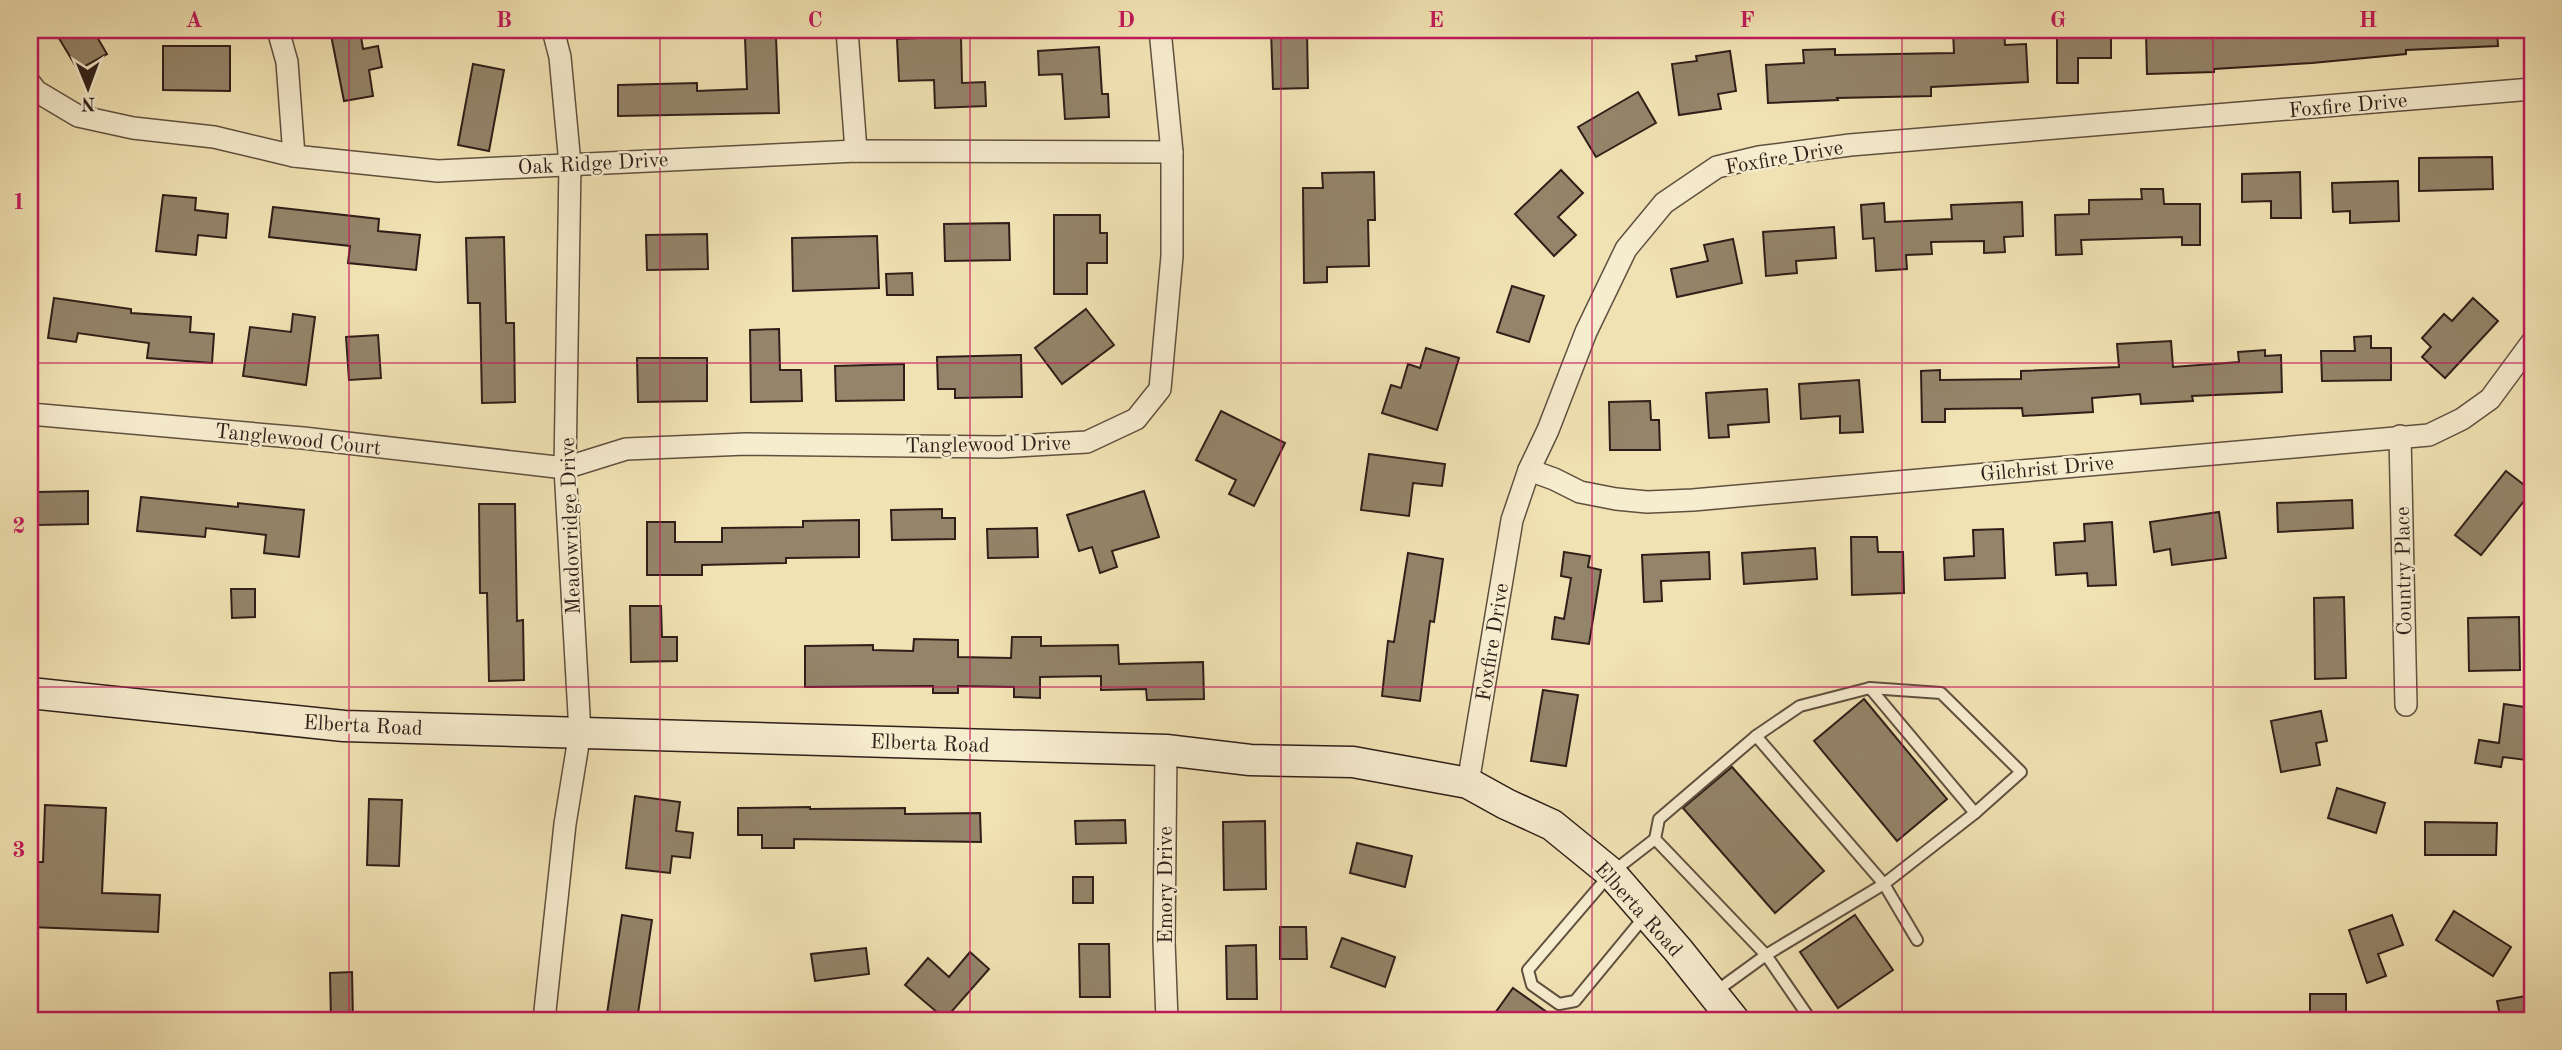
<svg xmlns="http://www.w3.org/2000/svg" width="2562" height="1050" viewBox="0 0 2562 1050" font-family="'Old Standard TT',serif">
<style>
.building{fill:#948469;stroke:#2f1f19;stroke-width:2}
.lines{fill:none;stroke-linecap:round;stroke-linejoin:round}
.lane-casing{stroke:#605040;stroke-width:14}
.street-casing{stroke:#605040;stroke-width:24}
.secondary-casing{stroke:#2f1f19;stroke-width:33}
.lane{stroke:#f6ecce;stroke-width:10}
.street{stroke:#f6ecce;stroke-width:21}
.secondary{stroke:#f6ecce;stroke-width:30}
.grid{fill:none;stroke:#c2185b;stroke-width:2;stroke-opacity:0.55}
.labels{text-anchor:middle;stroke-width:5;stroke-linejoin:round;paint-order:stroke}
.street-label{font-size:21px;fill:#2f1f19;stroke:#f6ecce}
.neatline{fill:none;stroke:#c2185b;stroke-width:2.5}
.grid-label{font-size:23px;text-anchor:middle;font-weight:bold;fill:#c2185b}
</style>
<rect width="100%" height="100%" fill="#f1e2b3"/>
<filter id="stains"><feTurbulence type="fractalNoise" baseFrequency=".00286" numOctaves="4"/><feColorMatrix values="0 0 0 0 .2 0 0 0 0 .09 0 0 0 0 .02 0 0 0 .5 -.17"/></filter>
<radialGradient id="worn" r=".72"><stop offset=".6" stop-color="#630" stop-opacity="0"/><stop offset="1" stop-color="#630" stop-opacity=".3"/></radialGradient>
<g class="building">
<path d="M54,30H93L107,54L78,70Z"/>
<path d="M330,30H360L363,49L378,46L382,67L369,70L373,96L344,101Z"/>
<path d="M1271,30H1307L1308,88L1273,89Z"/>
<path d="M1953,30H2004L2005,45L2026,44L2028,82L1931,87V96L1837,98L1838,100L1768,103L1766,65L1804,63L1803,50L1835,49V55L1954,53Z"/>
<path d="M2057,30H2111V58H2078V83H2057Z"/>
<path d="M2213,30V36L2330,30H2497L2498,46L2406,50V54L2312,63L2214,69V72L2147,74L2146,32Z"/>
<path d="M961,36L962,83L985,82L986,106L935,108L934,80L899,81L897,39Z"/>
<path d="M776,37L779,113L618,116V85L697,83V91L747,89L745,38Z"/>
<path d="M163,46H230V91L163,90Z"/>
<path d="M1099,47L1102,94H1108L1109,117L1065,119L1062,74L1039,75L1038,51Z"/>
<path d="M1730,51L1736,91L1718,94L1721,109L1679,115L1672,64L1697,61L1696,56Z"/>
<path d="M473,64L504,70L489,151L458,145Z"/>
<path d="M1638,92L1656,123L1596,157L1578,127Z"/>
<path d="M2492,157L2493,189L2419,191V158Z"/>
<path d="M1561,170L1583,193L1558,217L1576,235L1554,256L1515,214Z"/>
<path d="M1374,172L1375,220H1368L1369,266L1327,267V282L1304,283L1303,188H1323L1322,173Z"/>
<path d="M2300,172L2301,218H2271V201L2242,202V174Z"/>
<path d="M2398,181L2399,221L2350,223V211L2333,212L2332,183Z"/>
<path d="M2141,189H2163L2164,204H2200V245H2182V237L2081,240L2082,254L2056,255L2055,215L2089,214V200L2142,199Z"/>
<path d="M163,195L196,198L195,210L228,214L226,238L198,235L196,255L156,251Z"/>
<path d="M2022,202L2023,236L2004,237L2005,252L1984,253V241L1931,242L1932,254L1906,255L1907,269L1876,271L1874,238L1863,239L1861,205L1884,203L1885,222L1952,219L1951,205Z"/>
<path d="M273,207L379,219L378,231L420,235L416,270L348,263L350,246L269,237Z"/>
<path d="M1054,215H1100V233H1107V263H1087V294H1054Z"/>
<path d="M1009,223L1010,260L945,261L944,224Z"/>
<path d="M1834,227L1836,258L1796,261L1797,273L1766,276L1763,232Z"/>
<path d="M707,234L708,269L647,270L646,235Z"/>
<path d="M877,236L879,288L793,291L792,238Z"/>
<path d="M504,237L506,323H514L515,402L482,403L480,303H468L466,238Z"/>
<path d="M1733,239L1742,283L1677,297L1671,269L1708,261L1704,245Z"/>
<path d="M912,273L913,295H887L886,274Z"/>
<path d="M1512,286L1544,296L1529,342L1497,332Z"/>
<path d="M54,298L131,309V313L191,317L190,332L214,334L212,363L147,358L149,343L78,333L76,342L48,338Z"/>
<path d="M2473,298L2498,321L2445,378L2422,357L2431,347L2422,338L2444,314L2452,321Z"/>
<path d="M1086,309L1114,345L1062,384L1035,348Z"/>
<path d="M293,314L315,317L306,385L243,376L250,327L291,332Z"/>
<path d="M779,329L780,370H801L802,401L751,402L750,330Z"/>
<path d="M378,335L381,378L349,380L346,337Z"/>
<path d="M2371,336V348H2391V380L2322,381L2321,351H2355L2354,337Z"/>
<path d="M2171,341L2173,367L2239,362L2238,352L2265,350V356L2281,355L2282,392L2192,396L2193,401L2141,404L2140,394L2092,398L2093,412L2023,416L2022,408L1945,409V422H1922L1921,371L1940,370V380L2021,379V371L2119,367L2117,344Z"/>
<path d="M1426,348L1459,358L1437,430L1382,413L1391,385L1401,388L1408,364L1420,368Z"/>
<path d="M1021,355L1022,397L955,398V389H938L937,357Z"/>
<path d="M637,358H707V401L638,402Z"/>
<path d="M904,364V400L836,401L835,366Z"/>
<path d="M1859,380L1863,432L1840,433V416L1801,419L1799,384Z"/>
<path d="M1767,389L1769,422L1728,425L1729,437L1709,438L1706,393Z"/>
<path d="M1650,401L1651,420H1659L1660,450H1610L1609,402Z"/>
<path d="M1221,411L1285,443L1254,506L1229,494L1236,480L1196,460Z"/>
<path d="M1369,454L1445,464L1442,486L1413,483L1409,516L1361,510Z"/>
<path d="M2506,471L2532,491L2481,555L2455,535Z"/>
<path d="M88,491V524L37,525V492Z"/>
<path d="M1144,491L1159,537L1112,551L1117,567L1100,573L1092,547L1079,551L1067,515Z"/>
<path d="M141,497L238,507V503L304,510L299,557L264,553L266,535L206,528L205,537L137,531Z"/>
<path d="M2352,500L2353,528L2278,532L2277,503Z"/>
<path d="M479,504H515L517,621L523,620L524,680L489,681L487,593H480Z"/>
<path d="M942,509V518H955V539L892,540L891,510Z"/>
<path d="M2219,512L2226,558L2172,565L2170,549L2154,552L2150,522Z"/>
<path d="M859,520V557L786,558V563L702,565V575H647V522H675V542H722V528L803,527V521Z"/>
<path d="M2112,522L2116,585L2088,586L2087,573L2056,575L2054,543L2085,541L2084,524Z"/>
<path d="M1037,528L1038,557L988,558L987,529Z"/>
<path d="M2003,529L2005,578L1945,580L1944,558L1974,556L1973,530Z"/>
<path d="M1851,537H1877L1878,552H1903L1904,593L1852,595Z"/>
<path d="M1815,548L1817,579L1744,584L1742,553Z"/>
<path d="M1564,552L1590,556L1588,567L1601,570L1589,644L1552,639L1555,617L1564,619L1571,578L1561,576Z"/>
<path d="M1709,552L1710,579L1661,581L1662,601L1644,602L1642,555Z"/>
<path d="M1408,553L1443,559L1434,622L1430,621L1420,701L1382,696L1388,641L1394,642Z"/>
<path d="M231,589H255V617L232,618Z"/>
<path d="M2344,597L2346,678L2315,679L2314,598Z"/>
<path d="M630,606H661L662,637H677V661L631,662Z"/>
<path d="M2519,617L2520,670L2469,671L2468,618Z"/>
<path d="M1012,637H1041V646L1118,645L1119,664L1203,662L1204,699L1147,700L1146,689L1101,690V676L1040,677V698L1014,697V687L958,686V693H933V686L805,687V646L873,645V650L913,651L914,639L958,640V657L1011,658Z"/>
<path d="M1543,690L1578,695L1566,766L1531,761Z"/>
<path d="M1864,699L1947,799L1897,841L1814,741Z"/>
<path d="M2504,704L2532,708V751L2527,750L2526,760L2503,757L2501,767L2475,763L2479,740L2499,743Z"/>
<path d="M2321,711L2327,741L2316,743L2320,765L2281,772L2271,721Z"/>
<path d="M1732,767L1824,871L1775,913L1683,808Z"/>
<path d="M2337,788L2385,803L2376,833L2328,818Z"/>
<path d="M635,796L680,802L676,831L693,833L690,858L672,856L670,873L626,868Z"/>
<path d="M369,799L402,800L399,866L367,865Z"/>
<path d="M45,805L106,808L102,893L160,895L158,932L30,927V862H43Z"/>
<path d="M810,807V809L905,808V814L980,813L981,842L794,839V848H762V835H738V808Z"/>
<path d="M1125,820L1126,843L1076,844L1075,821Z"/>
<path d="M1265,821L1266,889L1224,890L1223,822Z"/>
<path d="M2425,822L2497,823L2496,855H2425Z"/>
<path d="M1357,843L1412,856L1405,887L1350,873Z"/>
<rect x="1073" y="877" width="20" height="26"/>
<path d="M2454,911L2511,947L2493,976L2436,940Z"/>
<path d="M622,915L652,920L637,1020H606Z"/>
<path d="M1855,915L1893,970L1838,1008L1800,952Z"/>
<path d="M2392,915L2403,945L2378,954L2386,976L2367,983L2349,930Z"/>
<path d="M1280,927H1306L1307,959H1280Z"/>
<path d="M1342,938L1395,957L1385,987L1331,967Z"/>
<path d="M1079,944H1109L1110,997H1080Z"/>
<path d="M1256,945L1257,999H1227L1226,946Z"/>
<path d="M866,948L869,974L815,981L811,954Z"/>
<path d="M970,952L989,969L945,1019L905,985L928,958L949,977Z"/>
<path d="M352,972L353,1020H331L330,973Z"/>
<path d="M1513,988L1558,1020H1490Z"/>
<rect x="2310" y="994" width="36" height="26"/>
<path d="M2532,995V1020H2501L2497,1001Z"/>
</g>
<g class="lines">
<g class="lane-casing">
<g id="lane">
<path d="M1870,688L1941,693L2021,772L1975,813"/>
<path d="M1756,736L1800,706L1870,688L1975,813L1884,884L1917,940"/>
<path d="M1645,916L1575,1001L1559,1004L1532,985L1528,970L1611,873L1655,839"/>
<path d="M1715,992L1766,955L1884,884L1756,736L1659,819L1655,839L1766,955L1810,1019"/>
</g>
</g>
<g class="street-casing">
<g id="street">
<path d="M278,30L287,62L294,156"/>
<path d="M847,30L856,151"/>
<path d="M30,83L36,91L78,116L133,128L214,137L294,156L438,171L856,151L1172,152"/>
<path d="M30,414L303,438L565,468L626,449L746,444L999,447L1087,442L1136,419L1160,389L1172,256V152L1160,30"/>
<path d="M2400,436L2406,705"/>
<path d="M1529,470L1554,479L1580,492L1616,499L1647,502L1693,500L2429,435L2462,419L2490,399L2532,342"/>
<path d="M1166,750L1164,941L1167,1020"/>
<path d="M1468,783L1512,520L1529,470L1548,430L1586,332L1626,249L1664,203L1717,167L1759,157L1850,145L2532,89"/>
<path d="M544,1020L565,824L580,732L565,468L570,164L560,57L553,30"/>
</g>
</g>
<g class="secondary-casing">
<path id="secondary" d="M30,693L344,726L1166,750L1250,760L1353,762L1468,783L1506,804L1552,825L1611,873L1678,950L1734,1020"/>
</g>
<use href="#lane" class="lane"/>
<use href="#street" class="street"/>
<use href="#secondary" class="secondary"/>
</g>
<path class="grid" d="M349,30V1020M660,30V1020M970,30V1020M1281,30V1020M1592,30V1020M1902,30V1020M2213,30V1020M30,363H2532M30,687H2532"/>
<g class="labels">
<g class="street-label">
<text transform="translate(2348 105) rotate(-5)" y="7">Foxfire Drive</text>
<text transform="translate(1784 157) rotate(-10)" y="7">Foxfire Drive</text>
<text transform="translate(593 163) rotate(-3)" y="7">Oak Ridge Drive</text>
<text transform="translate(298 439) rotate(6)" y="7">Tanglewood Court</text>
<text transform="translate(988 444) rotate(-1)" y="7">Tanglewood Drive</text>
<text transform="translate(2047 468) rotate(-5)" y="7">Gilchrist Drive</text>
<text transform="translate(570 526) rotate(-92)" y="7">Meadowridge Drive</text>
<text transform="translate(2403 571) rotate(-91)" y="7">Country Place</text>
<text transform="translate(1492 642) rotate(-81)" y="7">Foxfire Drive</text>
<text transform="translate(363 725) rotate(3)" y="7">Elberta Road</text>
<text transform="translate(930 743) rotate(2)" y="7">Elberta Road</text>
<text transform="translate(1165 885) rotate(-90)" y="7">Emory Drive</text>
<text transform="translate(1639 909) rotate(48)" y="7">Elberta Road</text>
</g>
</g>
<rect width="2562" height="1050" fill="none" stroke="#f1e2b3" stroke-width="77"/>
<g transform="translate(88 88) rotate(179)" stroke="#f6ecce" stroke-width="5" paint-order="stroke">
<path d="M0-5L12 26L0 18L-12 26Z" fill="#2f1f19"/>
<text y="-10" font-size="19" font-weight="bold" text-anchor="middle" fill="#2f1f19">N</text>
</g>
<rect x="38" y="38" width="2486" height="974" class="neatline"/>
<g class="grid-label">
<text x="194" y="27">A</text>
<text x="504" y="27">B</text>
<text x="815" y="27">C</text>
<text x="1126" y="27">D</text>
<text x="1436" y="27">E</text>
<text x="1747" y="27">F</text>
<text x="2058" y="27">G</text>
<text x="2368" y="27">H</text>
<text x="19" y="209">1</text>
<text x="19" y="533">2</text>
<text x="19" y="857">3</text>
</g>
<rect width="100%" height="100%" filter="url(#stains)"/>
<rect width="100%" height="100%" fill="url(#worn)"/>
</svg>
